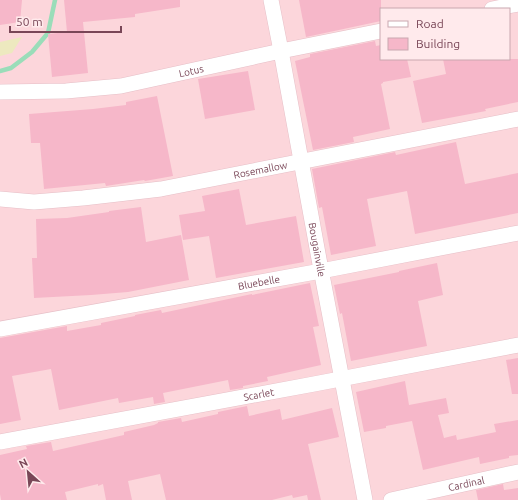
<svg xmlns="http://www.w3.org/2000/svg" width="518" height="500" viewBox="0 0 518 500" font-family="Ubuntu,sans-serif">
<style>
.residential{fill:#fcd6db;fill-rule:evenodd}
.green{fill:#ede9bf}
.lines{fill:none;stroke-linecap:round;stroke-linejoin:round}
.stream{stroke:#9addb9;stroke-width:4.5}
.building{fill:#f6b7c9}
.street-casing{stroke:#e6bfc7;stroke-width:16}
.street{stroke:#fff;stroke-width:15}
.labels{text-anchor:middle;stroke-width:3.5;stroke-linejoin:round;paint-order:stroke}
.street-label{font-size:10px;fill:#794657;stroke:#ffeaec}
</style>
<rect width="100%" height="100%" fill="#fee2e4"/>
<path class="residential" d="M0,0H518V500H0ZM381,9H509V59H381Z"/>
<path class="green" d="M22,37L12,53L0,56V42Z"/>
<g class="lines">
<path class="stream" d="M0,71L11,68L32,52L48,33L55,0"/>
</g>
<g class="building">
<path d="M0,0H22L20,22L0,25Z"/>
<path d="M64,0H180V7L135,14V17L83,22L88,73L52,77L48,34L67,32Z"/>
<path d="M299,0H381V21L306,37Z"/>
<path d="M375,41L376,46L381,45V59H407L411,77L383,82V83L381,84L390,129L353,137L354,142L313,150L295,61L310,57V54Z"/>
<path d="M443,59H518V102L485,109L486,111L422,123L413,81L446,74Z"/>
<path d="M248,71L255,110L205,119L198,79Z"/>
<path d="M157,96L173,176L145,181L144,180L106,186L105,183L44,189L40,143H31L29,114L93,109L126,105V102Z"/>
<path d="M456,142L465,184L518,173V213L415,234L407,191L367,199L376,246L331,255L322,207L319,208L312,169L395,152L396,155Z"/>
<path d="M239,189L246,225L296,216L304,262L216,278L209,236L183,240L179,215L205,211L202,196Z"/>
<path d="M141,207L146,242L181,235L189,280L128,292L91,295L34,298L32,258H37L36,219L67,218L109,212V211Z"/>
<path d="M437,263L443,295L418,301L427,346L351,361L342,313L340,314L334,285L399,272V271Z"/>
<path d="M310,283L319,326L313,327L321,365L267,377L268,381L243,386V388L230,390L228,380L163,393L165,402L154,404L153,397L119,403L118,398L59,410L51,369L12,376L21,420L0,424V338L67,326V331L101,325V323L135,316V315L161,310L162,313L252,294V295Z"/>
<path d="M518,358V394H512L506,360Z"/>
<path d="M405,381L409,405L446,398L449,413L438,415L444,438L456,435L457,440L496,432L494,424L518,420V455L509,456V458L480,464L479,457L423,470L412,421L386,426V428L364,432L356,392Z"/>
<path d="M247,406L249,416L280,409L282,420L332,408L339,437L308,444L321,500H308L307,495L293,498L292,495L272,500H166L160,474L128,481L132,500H106L103,484L98,486V484L65,492L67,500H1L0,494V455L27,449L26,446L51,442L53,451L124,435V432L154,425L158,423V422L181,418L182,422L218,414V412Z"/>
<path d="M503,484L504,490L518,488V500H478L476,490Z"/>
</g>
<g class="lines">
<g class="street-casing">
<g id="street">
<path id="s1" d="M271,0L281,51L319,259L365,500"/>
<path d="M492,9L518,4"/>
<path id="s2" d="M0,92L66,91L121,86L281,51L381,31"/>
<path id="s3" d="M0,199L34,202L83,198L161,189L518,119"/>
<path id="s4" d="M0,329L321,271L518,233"/>
<path id="s5" d="M0,442L314,384L518,345"/>
<path id="s6" d="M391,500L518,472"/>
</g>
</g>
<use href="#street" class="street"/>
</g>
<g class="labels">
<g class="street-label">
<text dy="4" stroke="none"><textPath href="#s2" startOffset="193">Lotus</textPath></text>
<text dy="4" stroke="none"><textPath href="#s3" startOffset="263">Rosemallow</textPath></text>
<text dy="4" stroke="none"><textPath href="#s1" startOffset="254">Bougainville</textPath></text>
<text dy="4" stroke="none"><textPath href="#s4" startOffset="263">Bluebelle</textPath></text>
<text dy="4" stroke="none"><textPath href="#s5" startOffset="263">Scarlet</textPath></text>
<text dy="4" stroke="none"><textPath href="#s6" startOffset="77">Cardinal</textPath></text>
</g>
</g>
<rect x="380" y="8" width="130" height="52" fill="#ffeaec" stroke="#c9a8b0"/>
<rect x="388" y="21" width="20" height="6" fill="#ffffff" stroke="#c9a8b0"/>
<text x="416" y="28" font-size="12" fill="#794657">Road</text>
<rect x="388" y="38" width="20" height="12" fill="#f6b7c9" stroke="#c9a8b0"/>
<text x="416" y="48" font-size="12" fill="#794657">Building</text>
<g transform="translate(28 472) rotate(333)" stroke="#ffeaec" stroke-width="3" paint-order="stroke">
<path d="M0-3L7 15L0 10L-7 15Z" fill="#794657"/>
<text y="-6" font-size="11" font-weight="bold" text-anchor="middle" fill="#794657">N</text>
</g>
<path d="M10 26v6h111v-6" fill="none" stroke="#794657" stroke-width="2"/>
<text x="16" y="26" font-size="12" fill="#794657" stroke="#ffeaec" stroke-width="3" paint-order="stroke">50 m</text>
</svg>
